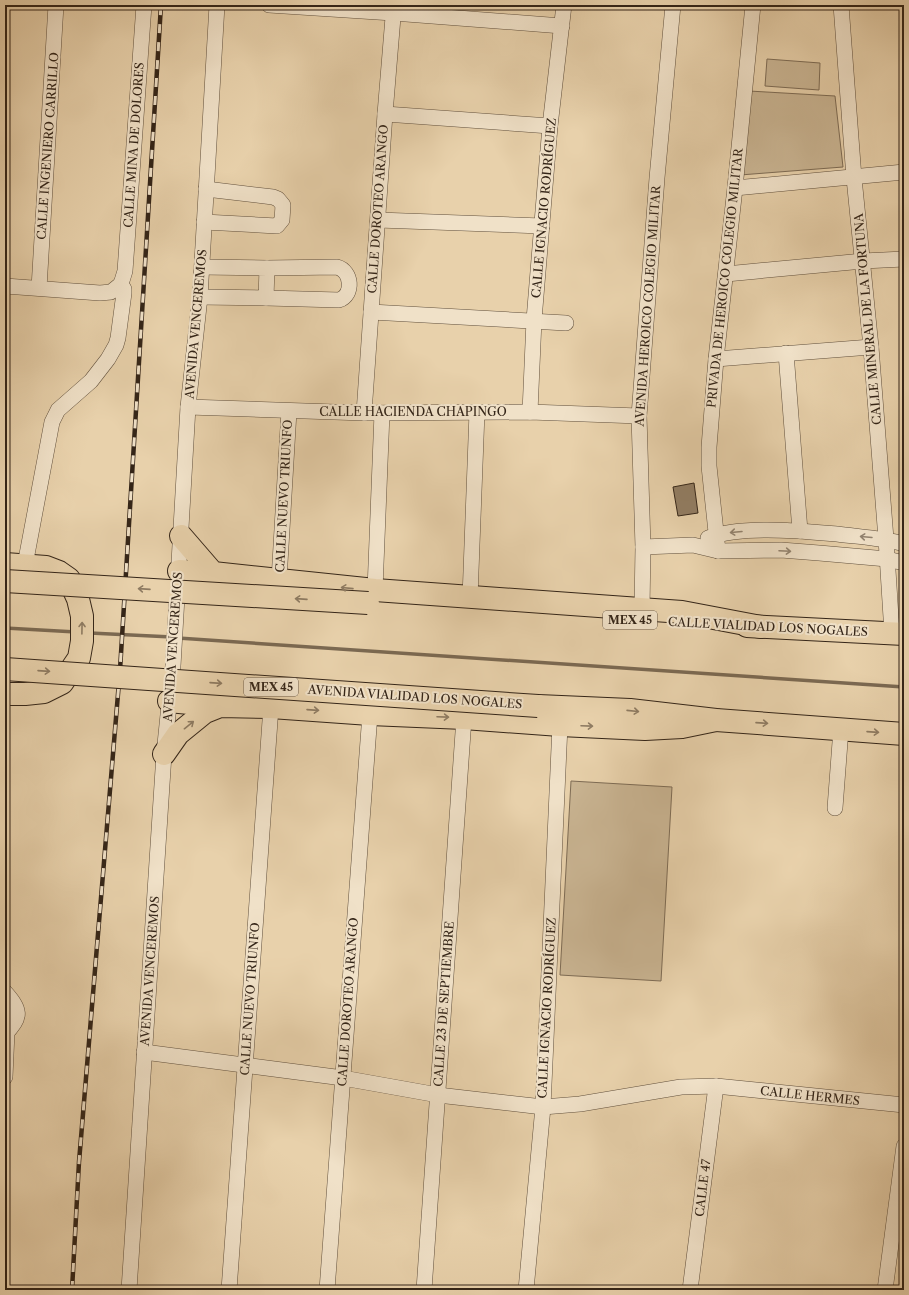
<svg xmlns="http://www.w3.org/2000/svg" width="909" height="1295" viewBox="0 0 909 1295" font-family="'Libre Caslon Text',serif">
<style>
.green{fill:#c9b492;stroke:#7e6c55}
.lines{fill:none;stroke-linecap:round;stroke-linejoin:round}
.stream{stroke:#7b6952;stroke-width:3.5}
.building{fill:#927e64;stroke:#342518}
.minor-casing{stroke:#61503d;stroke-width:16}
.highway-casing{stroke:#342518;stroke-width:24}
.minor{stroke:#f0e1c8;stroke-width:15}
.highway{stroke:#e8d1ab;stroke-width:22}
.rail-casing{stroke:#342518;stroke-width:4.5}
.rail{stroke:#f0e1c8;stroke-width:3;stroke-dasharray:9;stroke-linecap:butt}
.highway-bridge-casing{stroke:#342518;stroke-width:24;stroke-linecap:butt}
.highway-bridge{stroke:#e8d1ab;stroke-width:22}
.oneway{stroke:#928370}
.oneway2{stroke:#8e7b62}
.labels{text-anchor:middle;stroke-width:4;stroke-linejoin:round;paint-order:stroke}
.shield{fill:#f0e1c8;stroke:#6c5d4d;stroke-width:1}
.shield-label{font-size:11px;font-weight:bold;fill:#342518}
.street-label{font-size:12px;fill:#342518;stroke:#f0e1c8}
</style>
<rect width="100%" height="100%" fill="#e8d1ab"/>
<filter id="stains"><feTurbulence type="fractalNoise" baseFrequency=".005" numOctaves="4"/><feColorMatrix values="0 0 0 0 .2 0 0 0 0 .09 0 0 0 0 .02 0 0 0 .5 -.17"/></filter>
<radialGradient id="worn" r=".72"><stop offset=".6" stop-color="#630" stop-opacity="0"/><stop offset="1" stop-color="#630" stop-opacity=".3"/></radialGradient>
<g class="green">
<path d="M767,59L820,63L819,90L765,86Z"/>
<path d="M749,91L835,96L843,167L740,175Z"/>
<path d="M571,781L672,787L661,981L560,975Z"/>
</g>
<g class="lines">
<g class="stream">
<path d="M5,628L76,632"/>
<path d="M90,633L172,637"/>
<path d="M178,638L904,687"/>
</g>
</g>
<path class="building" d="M694,483L698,513L678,516L673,487Z"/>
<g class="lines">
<g class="minor-casing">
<g id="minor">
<path d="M269,5L393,13L562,26"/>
<path d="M841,5L854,178L871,347L886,539L892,633"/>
<path d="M385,114L550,126"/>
<path d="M735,188L904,172"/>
<path d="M378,220L542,226"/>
<path d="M204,222L277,226L282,220L283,205L278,199L273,197L206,189"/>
<path d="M726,274L863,261L904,259"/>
<path d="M121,284L125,271L144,5"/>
<path d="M5,286L100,293L111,292L121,284"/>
<path d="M39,288L56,5"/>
<path d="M200,297L266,298L267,268L202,267"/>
<path d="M266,298L339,300C354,295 352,271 337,267L267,268"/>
<path d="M371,312L566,323"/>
<path d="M786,353L800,531"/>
<path d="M716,359L871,347"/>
<path d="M188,407L364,413L530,412L639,416"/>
<path d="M530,412L534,320L550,126L564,5"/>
<path d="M364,413L385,114L394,5"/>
<path d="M708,538C742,525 801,531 837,534C860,537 882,538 904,544"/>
<path d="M643,547L693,545L718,551L781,550L819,553L887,559L904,563"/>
<path d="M718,551L709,466V447L716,359L735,188L753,5"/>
<path d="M25,565L52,422L58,410L91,381L108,359L116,345L118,338L124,293V289L121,284"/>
<path d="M279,580L289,411"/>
<path d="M375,590L382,413"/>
<path d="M470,598L477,412"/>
<path d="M642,608L643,547L639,416L657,178L673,5"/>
<path d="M835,808L841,729"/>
<path d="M5,992C20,1009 23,1017 5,1034"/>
<path d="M144,1052L343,1078L438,1095L543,1107L580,1104L681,1087L716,1086L904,1105"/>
<path d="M5,1077L7,1032"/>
<path d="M129,1290L164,754L173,666L188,407L200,297L217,5"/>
<path d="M229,1290L271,707"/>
<path d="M327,1290L370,714"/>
<path d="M424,1290L464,718"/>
<path d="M526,1290L543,1107L560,725"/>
<path d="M690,1290L716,1086"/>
<path d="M885,1290L904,1146"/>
</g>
</g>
<g class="highway-casing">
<g id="highway">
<path d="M181,536L213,573L375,590L682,612L761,627"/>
<path d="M5,564L46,567L59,572L69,579L78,599L82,616V641L79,658L62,683L44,692L25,694H5"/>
<path d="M179,571L213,573"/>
<path d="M747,626L904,634"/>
<path d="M169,701L220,706"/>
<path d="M538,706L630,710L716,720L904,734"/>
<path d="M164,754L178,734L205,712L220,706L271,707L370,714L464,718L560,725L645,729L682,727L716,720"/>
</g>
</g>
<use href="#minor" class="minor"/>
<use href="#highway" class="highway"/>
<g class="rail-casing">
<path id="rail" d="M72,1290L79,1162L120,670L161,5"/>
</g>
<use href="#rail" class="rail"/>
<g class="highway-bridge-casing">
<g id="highway-bridge">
<path d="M5,581L368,603"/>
<path d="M5,669L538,706"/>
</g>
</g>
<use href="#highway-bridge" class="highway-bridge"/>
</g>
<defs><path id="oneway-shaft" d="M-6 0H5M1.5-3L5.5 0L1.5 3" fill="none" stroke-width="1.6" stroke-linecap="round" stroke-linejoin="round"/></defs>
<g class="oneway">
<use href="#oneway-shaft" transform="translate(736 532) rotate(175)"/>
<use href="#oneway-shaft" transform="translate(866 537) rotate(-175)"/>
<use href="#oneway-shaft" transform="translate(785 551) rotate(3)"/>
</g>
<g class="oneway2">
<use href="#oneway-shaft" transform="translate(347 588) rotate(-174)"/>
<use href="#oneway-shaft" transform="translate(144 589) rotate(-176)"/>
<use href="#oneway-shaft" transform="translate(301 599) rotate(-176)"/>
<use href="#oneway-shaft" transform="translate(82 628) rotate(-89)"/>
<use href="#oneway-shaft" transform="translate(44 671) rotate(4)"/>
<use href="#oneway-shaft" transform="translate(216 683) rotate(4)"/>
<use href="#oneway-shaft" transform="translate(313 710) rotate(4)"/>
<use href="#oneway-shaft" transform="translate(633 711) rotate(6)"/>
<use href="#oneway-shaft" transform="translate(443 717) rotate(2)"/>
<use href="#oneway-shaft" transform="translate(762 723) rotate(4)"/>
<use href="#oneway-shaft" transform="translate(189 725) rotate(-39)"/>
<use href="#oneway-shaft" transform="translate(587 726) rotate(2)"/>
<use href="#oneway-shaft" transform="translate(873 732) rotate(4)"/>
</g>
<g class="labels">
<g class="shield">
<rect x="603" y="611" width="54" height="18" rx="3"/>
<rect x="244" y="678" width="54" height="18" rx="3"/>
</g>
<g class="shield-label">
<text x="630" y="624">MEX 45</text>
<text x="271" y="691">MEX 45</text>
</g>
<g class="street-label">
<text transform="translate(134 145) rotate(-86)" y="4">CALLE MINA DE DOLORES</text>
<text transform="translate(48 146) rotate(-86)" y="4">CALLE INGENIERO CARRILLO</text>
<text transform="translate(544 208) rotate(-85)" y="4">CALLE IGNACIO RODRÍGUEZ</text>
<text transform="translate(378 209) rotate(-86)" y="4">CALLE DOROTEO ARANGO</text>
<text transform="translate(725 278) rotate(-84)" y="4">PRIVADA DE HEROICO COLEGIO MILITAR</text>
<text transform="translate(648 306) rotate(-86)" y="4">AVENIDA HEROICO COLEGIO MILITAR</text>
<text transform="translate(868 319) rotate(-95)" y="4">CALLE MINERAL DE LA FORTUNA</text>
<text transform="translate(196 324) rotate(-85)" y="4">AVENIDA VENCEREMOS</text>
<text x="413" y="416">CALLE HACIENDA CHAPINGO</text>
<text transform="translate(284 496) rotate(-87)" y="4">CALLE NUEVO TRIUNFO</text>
<text transform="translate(768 627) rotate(3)" y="4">CALLE VIALIDAD LOS NOGALES</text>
<text transform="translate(173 647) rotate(-86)" y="4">AVENIDA VENCEREMOS</text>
<text transform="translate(415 697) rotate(4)" y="4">AVENIDA VIALIDAD LOS NOGALES</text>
<text transform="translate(150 971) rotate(-86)" y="4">AVENIDA VENCEREMOS</text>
<text transform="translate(250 999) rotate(-86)" y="4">CALLE NUEVO TRIUNFO</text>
<text transform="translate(348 1002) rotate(-86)" y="4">CALLE DOROTEO ARANGO</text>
<text transform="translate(444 1004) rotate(-86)" y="4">CALLE 23 DE SEPTIEMBRE</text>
<text transform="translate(547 1008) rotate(-87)" y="4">CALLE IGNACIO RODRÍGUEZ</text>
<text transform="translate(810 1096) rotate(6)" y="4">CALLE HERMES</text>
<text transform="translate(703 1188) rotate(-83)" y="4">CALLE 47</text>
</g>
</g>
<rect width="909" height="1295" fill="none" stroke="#e8d1ab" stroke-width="20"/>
<rect x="6" y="6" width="897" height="1283" fill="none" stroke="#342518" stroke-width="2"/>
<rect x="10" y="10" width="889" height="1275" fill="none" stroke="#342518"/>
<rect width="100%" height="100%" filter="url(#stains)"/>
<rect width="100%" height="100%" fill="url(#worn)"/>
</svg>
